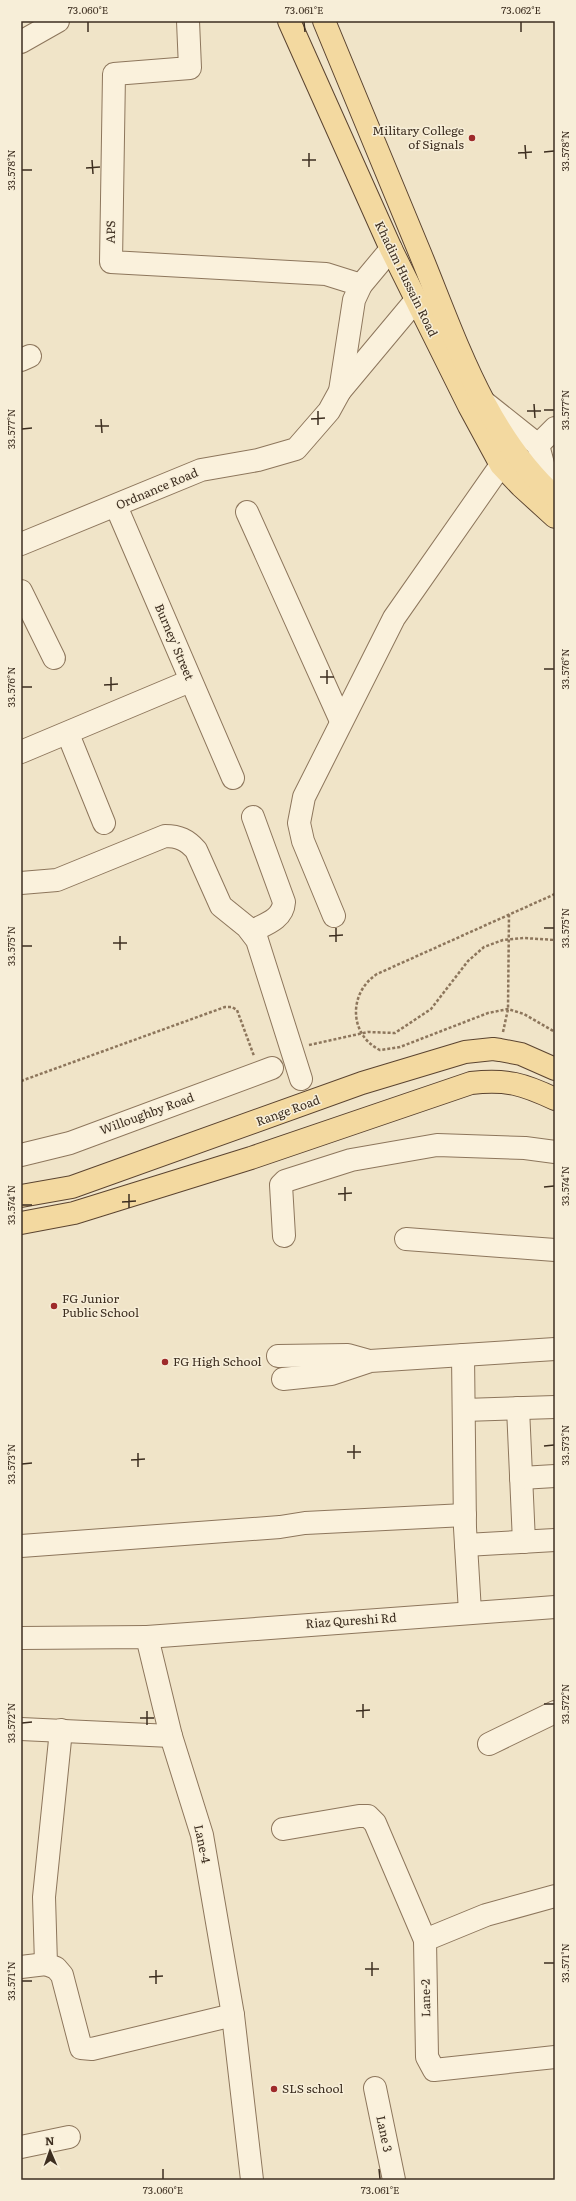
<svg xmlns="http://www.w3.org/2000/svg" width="576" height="2201" viewBox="0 0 576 2201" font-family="Literata,serif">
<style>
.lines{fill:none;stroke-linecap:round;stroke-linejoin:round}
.minor-casing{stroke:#8d765c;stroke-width:24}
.major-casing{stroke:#5b4430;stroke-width:24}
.path{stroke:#8d765c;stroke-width:2.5;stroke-dasharray:3 2;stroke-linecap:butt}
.minor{stroke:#faf1dc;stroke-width:22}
.major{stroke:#f3d9a0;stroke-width:22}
.ticks{fill:none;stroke:#3d2e20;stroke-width:1.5}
.poi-dot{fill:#9e2a2b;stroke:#f7eed8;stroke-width:1.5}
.labels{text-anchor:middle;stroke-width:3;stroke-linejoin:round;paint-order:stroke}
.poi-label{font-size:12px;fill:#3d2e20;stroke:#f7eed8;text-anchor:start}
.street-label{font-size:12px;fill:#3d2e20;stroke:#f7eed8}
.neatline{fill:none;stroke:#3d2e20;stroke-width:1.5}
.ticks-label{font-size:10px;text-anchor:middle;fill:#3d2e20}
</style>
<rect width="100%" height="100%" fill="#f0e4c8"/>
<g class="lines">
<g class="minor-casing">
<g id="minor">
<path d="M188,21L190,68L114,74L111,262L326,274L361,285"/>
<path d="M21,42L58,21"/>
<path d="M21,360L30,356"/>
<path d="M340,391L416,300"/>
<path d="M484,402L538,445L555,428"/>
<path d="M538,445L551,494"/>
<path d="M116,506L233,778"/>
<path d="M247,512L341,721"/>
<path d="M21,544L201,470L258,460L296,449L329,411L340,391L354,300L361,285L391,249"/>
<path d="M21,591L54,658"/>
<path d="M68,734L104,823"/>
<path d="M21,752L190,681"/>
<path d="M21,883L57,880L165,836C179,836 187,840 196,850L221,906L247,927L257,940L301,1079"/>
<path d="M334,916L303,841L299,823L304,797L394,618L501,465"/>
<path d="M252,931C266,924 283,919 284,902L253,817"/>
<path d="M21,1155L70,1143L272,1068"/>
<path d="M284,1236L281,1185L285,1181L351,1160L437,1145L525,1148L555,1152"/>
<path d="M406,1239L555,1250"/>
<path d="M463,1355L465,1528L470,1612"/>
<path d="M278,1356L348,1355L366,1360"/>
<path d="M283,1379L331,1374L370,1361L555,1349"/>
<path d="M518,1408L524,1542"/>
<path d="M464,1410L555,1407"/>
<path d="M521,1478L555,1476"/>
<path d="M466,1545L555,1540"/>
<path d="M21,1546L280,1527L305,1523L465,1515"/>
<path d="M147,1637L555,1607"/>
<path d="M21,1638L147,1637L171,1736L202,1835L233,2015L252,2180"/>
<path d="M21,1729L171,1736"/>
<path d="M61,1730L44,1897L46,1964L56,1968L62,1975L81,2048L92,2049L233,2015"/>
<path d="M489,1744L555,1712"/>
<path d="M283,1829L359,1816H368L375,1823L425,1940"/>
<path d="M555,1896L486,1915L425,1940L427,2057L434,2070L555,2057"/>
<path d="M21,1967L46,1964"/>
<path d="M375,2088L394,2180"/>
<path d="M21,2147L69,2137"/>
</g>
</g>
<g class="major-casing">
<g id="major">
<path d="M289,21L391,249L469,406L501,465L521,486L555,517"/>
<path d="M324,21C356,98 388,176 420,253C455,338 485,434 555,497"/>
<path d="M21,1196L72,1187L362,1083L465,1052L493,1049L500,1050L521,1054L555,1069"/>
<path d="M21,1223L74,1213L251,1158L471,1083C507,1079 523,1084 555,1099"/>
</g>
</g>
<g class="path">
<path d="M555,894L377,974C348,993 349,1035 380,1050L400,1047L488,1013L508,1009L524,1014L555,1032"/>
<path d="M503,1032L508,1009L509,914"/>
<path d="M309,1045L368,1032L395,1033L431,1009L468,961L484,947L503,940L524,938L555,940"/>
<path d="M21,1081L225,1007H232L237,1010L254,1056"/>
</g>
<use href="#minor" class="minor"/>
<use href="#major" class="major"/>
</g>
<path class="ticks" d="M88,22V32M304,22L305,32M521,22V32M525,145L526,159M544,152L554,151M309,153V167M518,153L532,152M92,160L93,174M302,160H316M86,168L100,167M22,170H32M534,404L535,418M544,410H554M318,411V425M527,411H541M101,419L102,433M311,419L325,418M95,426H109M22,429L32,428M544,669H554M327,670V684M111,677V691M320,677H334M104,685L118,684M22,687H32M336,928V942M544,928H554M120,936V950M329,936L343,935M113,943H127M22,946H32M345,1187V1201M544,1187L554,1186M129,1194V1208M338,1194L352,1193M122,1202L136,1201M22,1205H32M354,1445V1459M544,1446L554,1445M347,1452H361M138,1453V1467M131,1460L145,1459M22,1464L32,1463M363,1704V1718M544,1704H554M147,1711V1725M356,1711L370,1710M140,1718H154M22,1723L32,1722M372,1962V1976M544,1963H554M365,1969H379M156,1970V1984M149,1977L163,1976M22,1981H32M163,2169V2179M379,2169L380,2179"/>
<g class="poi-dot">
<circle cx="472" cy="138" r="4"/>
<circle cx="54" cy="1306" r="4"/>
<circle cx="165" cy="1362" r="4"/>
<circle cx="274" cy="2089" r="4"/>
</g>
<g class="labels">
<g class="poi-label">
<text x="464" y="135" text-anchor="end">Military College<tspan x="464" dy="14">of Signals</tspan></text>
<text x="62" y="1303">FG Junior<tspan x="62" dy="14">Public School</tspan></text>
<text x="173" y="1366">FG High School</text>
<text x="282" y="2093">SLS school</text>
</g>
<g class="street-label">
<text transform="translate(111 232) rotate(-89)" y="4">APS</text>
<text transform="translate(406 279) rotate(64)" y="4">Khadim Hussain Road</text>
<text transform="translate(157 489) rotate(-23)" y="4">Ordnance Road</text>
<text transform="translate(174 642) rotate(67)" y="4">Burney' Street</text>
<text transform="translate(288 1111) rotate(-20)" y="4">Range Road</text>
<text transform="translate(147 1114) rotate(-20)" y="4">Willoughby Road</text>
<text transform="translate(351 1621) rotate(-4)" y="4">Riaz Qureshi Rd</text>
<text transform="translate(202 1844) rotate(78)" y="4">Lane-4</text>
<text transform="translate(426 1998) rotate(-91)" y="4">Lane-2</text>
<text transform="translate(384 2134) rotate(78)" y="4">Lane 3</text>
</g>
</g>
<rect width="576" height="2201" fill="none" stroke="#f7eed8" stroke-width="44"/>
<g transform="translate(50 2151) rotate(358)" stroke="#f7eed8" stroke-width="3" paint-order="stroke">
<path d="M0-3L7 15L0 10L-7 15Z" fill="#3d2e20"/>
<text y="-6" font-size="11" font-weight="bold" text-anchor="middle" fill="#3d2e20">N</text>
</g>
<rect x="22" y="22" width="532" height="2157" class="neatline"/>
<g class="ticks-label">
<text x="88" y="14">73.060°E</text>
<text x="304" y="14">73.061°E</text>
<text x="521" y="14">73.062°E</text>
<text transform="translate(565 151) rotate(-90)" y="4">33.578°N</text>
<text transform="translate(11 170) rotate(-90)" y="4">33.578°N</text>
<text transform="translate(565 410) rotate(-90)" y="4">33.577°N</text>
<text transform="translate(11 429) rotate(-90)" y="4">33.577°N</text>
<text transform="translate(565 669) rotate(-90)" y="4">33.576°N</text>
<text transform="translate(11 687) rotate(-90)" y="4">33.576°N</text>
<text transform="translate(565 928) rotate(-90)" y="4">33.575°N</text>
<text transform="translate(11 946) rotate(-90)" y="4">33.575°N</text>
<text transform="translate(565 1186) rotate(-90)" y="4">33.574°N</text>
<text transform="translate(11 1205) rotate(-90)" y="4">33.574°N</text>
<text transform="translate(565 1445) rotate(-90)" y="4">33.573°N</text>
<text transform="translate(11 1464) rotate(-90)" y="4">33.573°N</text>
<text transform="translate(565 1704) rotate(-90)" y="4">33.572°N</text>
<text transform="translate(11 1723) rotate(-90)" y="4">33.572°N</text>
<text transform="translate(565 1963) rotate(-90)" y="4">33.571°N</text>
<text transform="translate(11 1981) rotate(-90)" y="4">33.571°N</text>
<text x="163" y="2194">73.060°E</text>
<text x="380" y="2194">73.061°E</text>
</g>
</svg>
